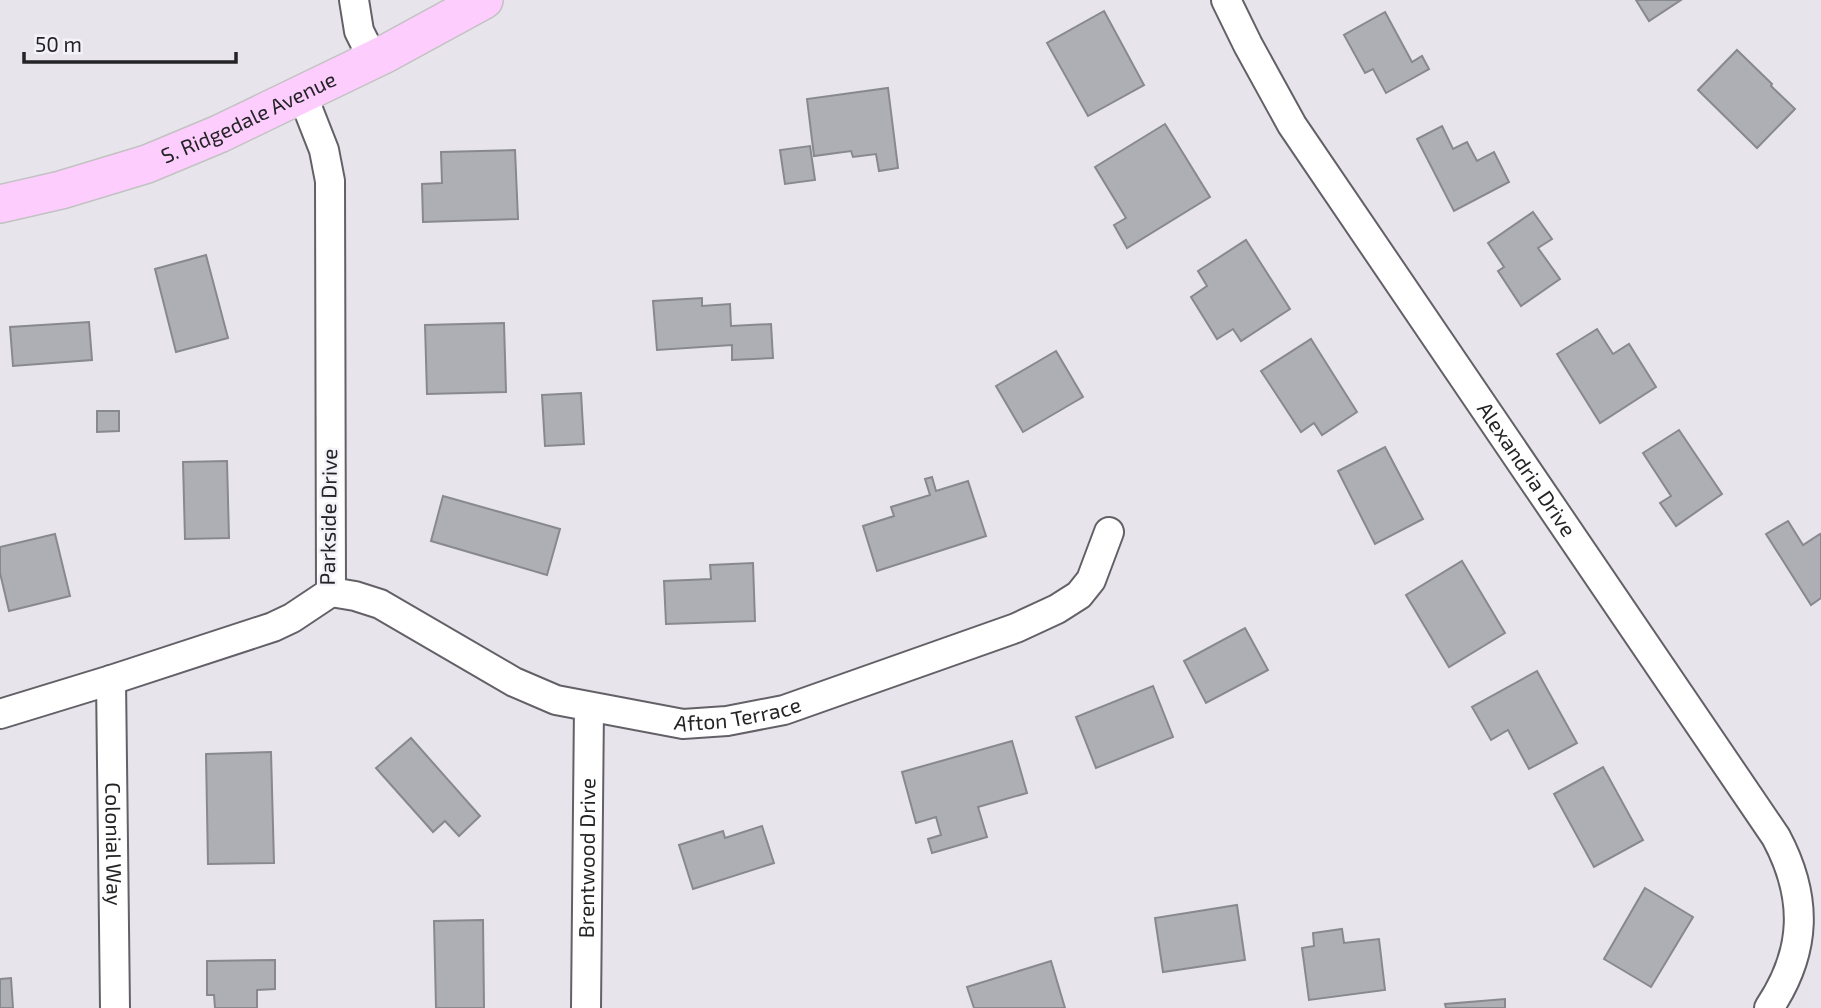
<svg xmlns="http://www.w3.org/2000/svg" width="1821" height="1008" viewBox="0 0 1821 1008" font-family="'Exo 2',sans-serif">
<style>
.building{fill:#aeafb5;stroke:#87898e;stroke-width:2}
.lines{fill:none;stroke-linecap:round;stroke-linejoin:round}
.minor-casing{stroke:#636167;stroke-width:32}
.major-casing{stroke:#c2c2c2;stroke-width:40}
.minor{stroke:#fff;stroke-width:28}
.major{stroke:#fdcefd;stroke-width:37}
.labels{text-anchor:middle;stroke-width:5;stroke-linejoin:round;paint-order:stroke}
.street-label{font-size:21px;fill:#242426;stroke:#f4f2f9}
</style>
<rect width="100%" height="100%" fill="#e7e5eb"/>
<g class="building">
<path d="M1636,0H1681L1649,21Z"/>
<path d="M1104,11L1144,85L1088,116L1047,43Z"/>
<path d="M1385,12L1412,62L1422,56L1429,69L1386,93L1373,69L1365,73L1344,35Z"/>
<path d="M1737,50L1772,84L1771,86L1795,109L1757,148L1698,90Z"/>
<path d="M888,88L898,168L879,171L876,154L853,157L851,151L814,156L807,99Z"/>
<path d="M1165,124L1210,197L1127,248L1114,225L1126,218L1095,167Z"/>
<path d="M1442,126L1453,149L1467,142L1477,161L1494,152L1509,182L1454,211L1417,139Z"/>
<path d="M810,146L815,180L785,184L780,150Z"/>
<path d="M515,150L518,219L423,222L422,184L442,183L441,152Z"/>
<path d="M1533,212L1552,239L1538,248L1560,279L1521,306L1498,271L1504,267L1488,243Z"/>
<path d="M1246,240L1290,309L1241,341L1233,329L1217,339L1191,297L1207,286L1198,271Z"/>
<path d="M206,255L228,338L176,352L155,269Z"/>
<path d="M702,298V306L730,304L731,326L771,324L773,358L732,360V345L657,350L653,301Z"/>
<path d="M89,322L92,360L13,366L10,327Z"/>
<path d="M504,323L506,392L427,394L425,325Z"/>
<path d="M1597,329L1613,354L1629,344L1656,387L1600,423L1557,354Z"/>
<path d="M1311,339L1357,412L1322,435L1314,423L1301,432L1261,371Z"/>
<path d="M1056,351L1083,397L1023,432L996,386Z"/>
<path d="M581,393L584,444L545,446L542,395Z"/>
<path d="M97,411H119V431L97,432Z"/>
<path d="M1679,430L1722,494L1676,526L1660,503L1671,496L1643,453Z"/>
<path d="M1385,447L1423,519L1375,544L1338,471Z"/>
<path d="M227,461L229,538L185,539L183,462Z"/>
<path d="M932,477L936,491L968,481L986,536L877,571L863,526L894,516L891,507L930,495L925,479Z"/>
<path d="M443,496L560,529L547,575L431,541Z"/>
<path d="M1788,521L1803,545L1820,534L1821,536V598L1811,605L1766,534Z"/>
<path d="M55,534L70,596L9,611L0,573V547Z"/>
<path d="M1462,561L1505,633L1449,667L1406,595Z"/>
<path d="M753,563L755,621L666,624L664,581L711,579L710,565Z"/>
<path d="M1245,628L1268,670L1206,703L1184,661Z"/>
<path d="M1537,671L1577,743L1529,769L1508,730L1491,740L1472,707Z"/>
<path d="M1153,686L1173,737L1096,768L1076,717Z"/>
<path d="M411,738L480,816L459,836L445,821L433,832L376,768Z"/>
<path d="M1012,741L1027,793L978,807L987,837L932,853L928,839L941,835L936,817L916,823L902,772Z"/>
<path d="M271,752L274,863L208,864L206,754Z"/>
<path d="M1603,767L1643,840L1594,867L1554,794Z"/>
<path d="M762,826L774,863L693,889L679,845L723,831L725,838Z"/>
<path d="M1645,888L1693,917L1651,987L1604,959Z"/>
<path d="M1237,905L1245,960L1163,972L1155,918Z"/>
<path d="M483,920L484,1008H436L434,921Z"/>
<path d="M1342,929L1344,943L1379,939L1385,990L1309,1000L1302,948L1314,946L1313,933Z"/>
<path d="M275,960V989L257,990V1008H215L214,995H207V961Z"/>
<path d="M1051,961L1065,1008H974L967,987Z"/>
<path d="M11,978L13,1008H0V979Z"/>
<path d="M1505,999V1008H1446L1445,1004Z"/>
</g>
<g class="lines">
<g class="minor-casing">
<g id="minor">
<path d="M354,0L359,31L373,59"/>
<path id="s1" d="M1226,0L1248,45L1292,125L1776,837C1808,897 1807,951 1769,1008"/>
<path id="s2" d="M331,592L355,596L380,604L514,682L556,700L683,724L727,721L784,710L1016,628L1057,609L1079,595L1091,580L1109,532"/>
<path id="s3" d="M111,680L115,1008"/>
<path d="M0,714L111,680L273,627L292,618L331,592L330,181L324,150L302,94"/>
<path id="s4" d="M586,1008L589,707"/>
</g>
</g>
<g class="major-casing">
<g id="major">
<path id="s5" d="M0,204L61,190L147,164L219,134L385,54L484,0"/>
</g>
</g>
<use href="#minor" class="minor"/>
<use href="#major" class="major"/>
</g>
<g class="labels">
<g class="street-label">
<text dy="7" stroke="none"><textPath href="#s5" startOffset="264">S. Ridgedale Avenue</textPath></text>
<text dy="7" stroke="none"><textPath href="#s1" startOffset="558">Alexandria Drive</textPath></text>
<text transform="translate(329 517) rotate(-89)" y="7">Parkside Drive</text>
<text dy="7" stroke="none"><textPath href="#s2" startOffset="436">Afton Terrace</textPath></text>
<text dy="7" stroke="none"><textPath href="#s3" startOffset="164">Colonial Way</textPath></text>
<text dy="7" stroke="none"><textPath href="#s4" startOffset="150">Brentwood Drive</textPath></text>
</g>
</g>
<path d="M24 52v10h212v-10" fill="none" stroke="#242426" stroke-width="3.5"/>
<text x="35" y="52" font-size="21" fill="#242426" stroke="#f4f2f9" stroke-width="5" paint-order="stroke">50 m</text>
</svg>
